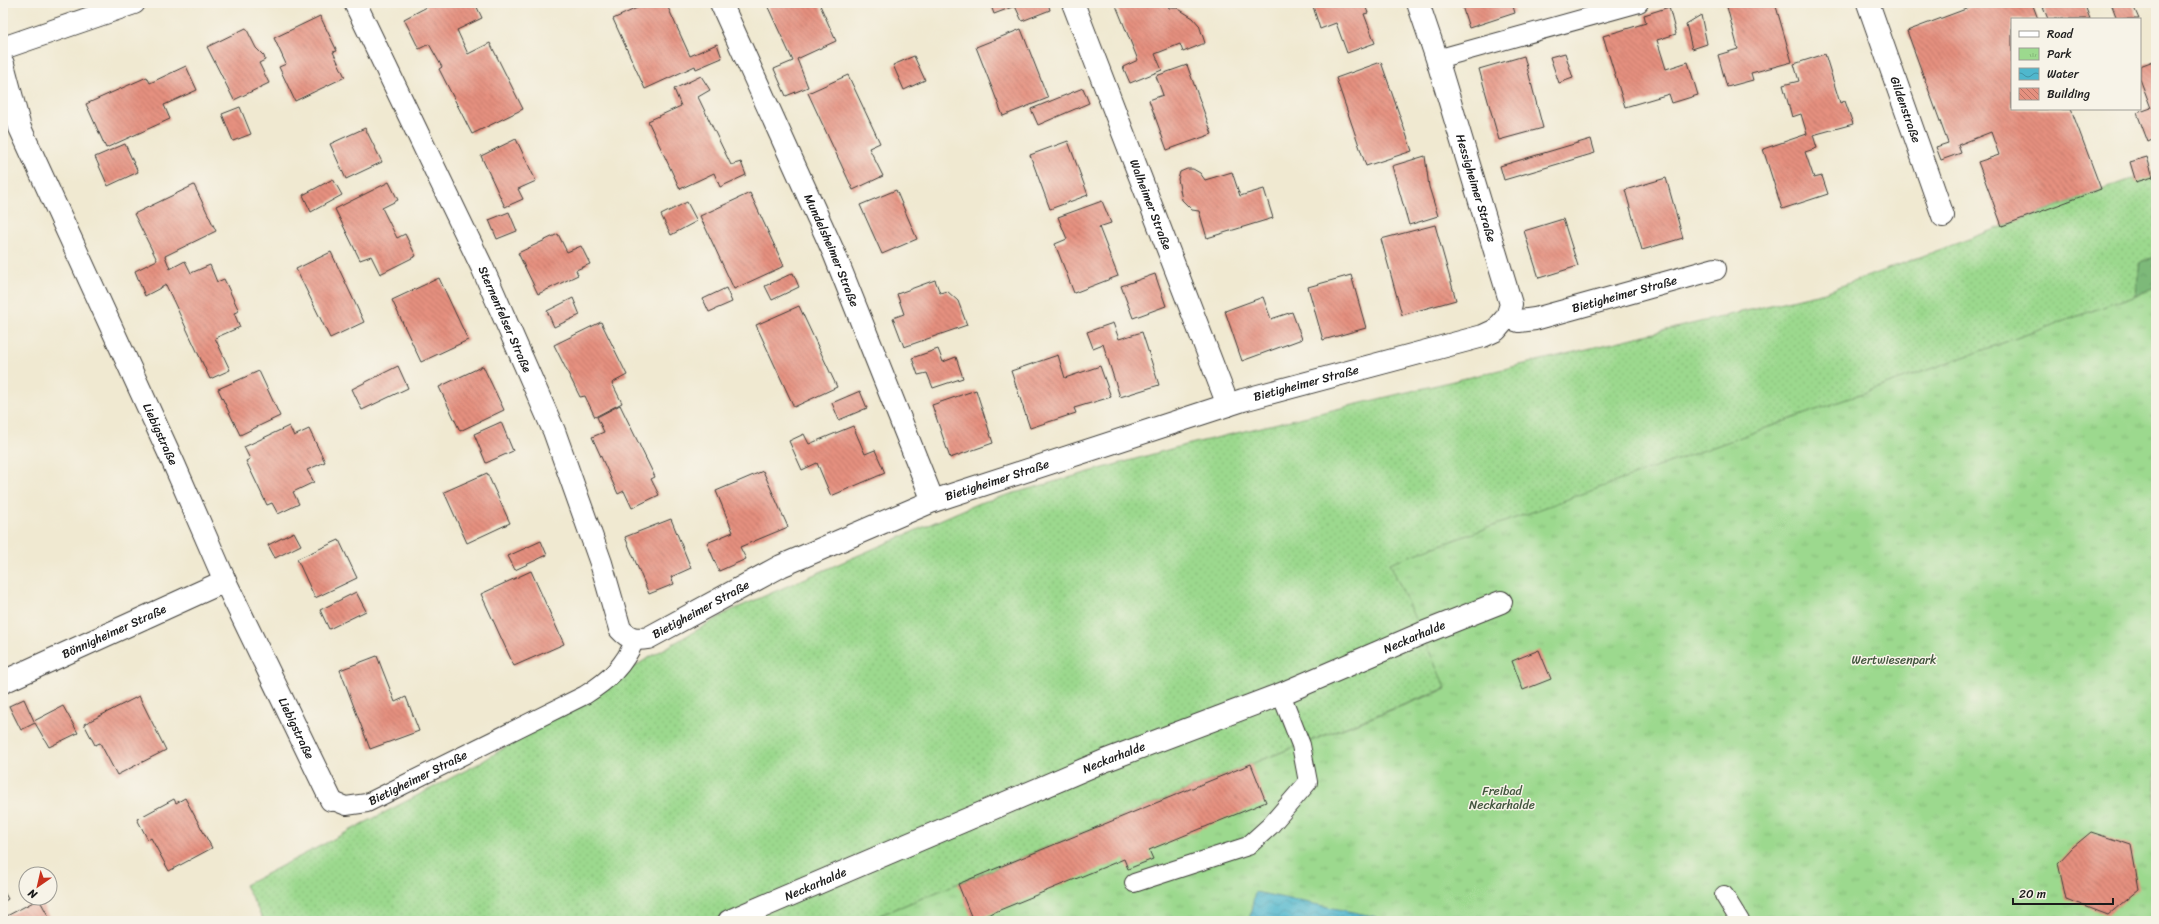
<svg xmlns="http://www.w3.org/2000/svg" width="2159" height="924" viewBox="0 0 2159 924" font-family="Sriracha,sans-serif">
<style>
.grass{fill:url(#grass-dots);stroke:#5c7a55}
.forest{fill:url(#forest-crowns);stroke:#4c6a4a}
.park{fill:url(#park-tufts);stroke:#5c7a55}
.water{fill:url(#water-waves);stroke:#366a74}
.building{fill:url(#building-back-hatch)}
.lines{fill:none;stroke-linecap:round;stroke-linejoin:round}
.lane-casing{stroke:#3c3b37;stroke-width:20}
.street-casing{stroke:#3c3b37;stroke-width:24}
.lane{stroke:#fff;stroke-width:18}
.street{stroke:#fff;stroke-width:22}
.labels{text-anchor:middle;stroke-width:3;stroke-linejoin:round;paint-order:stroke}
.street-label{font-size:12px;fill:#1c1c1c;stroke:#f7f3e8}
.park-label{font-size:12px;fill:#42553e;stroke:#f7f3e8}
</style>
<defs>
<pattern id="grass-dots" width="8" height="8" patternUnits="userSpaceOnUse"><rect width="8" height="8" fill="#9cd98e"/><path d="M2 2h.1M6 6h.1" fill="none" stroke="#86ba7a" stroke-width="1.8" stroke-linecap="round"/></pattern>
<pattern id="forest-crowns" width="20" height="18" patternUnits="userSpaceOnUse"><rect width="20" height="18" fill="#7db979"/><path d="M2 6a3 3 0 1 1 6 0M12 15a3 3 0 1 1 6 0" fill="none" stroke="#6b9e68"/></pattern>
<pattern id="park-tufts" width="24" height="20" patternUnits="userSpaceOnUse"><rect width="24" height="20" fill="#9cd98e"/><path d="M3 7l-1-3M5 7V3M7 7l1-3M15 17l-1-3M17 17v-4M19 17l1-3" fill="none" stroke="#86ba7a"/></pattern>
<pattern id="water-waves" width="16" height="10" patternUnits="userSpaceOnUse"><rect width="16" height="10" fill="#4fb7cd"/><path d="M0 5q4-4 8 0t8 0" fill="none" stroke="#4194a6"/></pattern>
<pattern id="building-back-hatch" width="6" height="6" patternUnits="userSpaceOnUse"><rect width="6" height="6" fill="#e5907f"/><path d="M-1 5l2 2M0 0l6 6M5-1l2 2" fill="none" stroke="#b97567"/></pattern>
</defs>
<rect width="100%" height="100%" fill="#f7f3e8"/>
<filter id="ink" filterUnits="userSpaceOnUse"><feTurbulence type="fractalNoise" baseFrequency=".025" numOctaves="2"/><feDisplacementMap in="SourceGraphic" scale="8" xChannelSelector="R" yChannelSelector="G"/><feConvolveMatrix kernelMatrix="1 2 1 2 8 2 1 2 1" color-interpolation-filters="sRGB"/></filter>
<filter id="wash" filterUnits="userSpaceOnUse"><feTurbulence type="fractalNoise" baseFrequency=".012" numOctaves="4" result="noise"/><feDisplacementMap in="SourceGraphic" scale="16" xChannelSelector="R" yChannelSelector="G"/><feGaussianBlur stdDeviation="0.9" result="paint"/><feColorMatrix in="noise" values="0 0 0 0 0 0 0 0 0 0 0 0 0 0 0 0 0 1.4 0 .05"/><feComposite in="paint" operator="in"/></filter>
<g filter="url(#wash)">
<rect width="100%" height="100%" fill="#f0e9d1"/>
<path class="grass" d="M2156,170V288L1391,563L1446,688L1251,764L866,921H264L245,885L480,763L645,660L730,611L979,503L1178,447L1825,292Z"/>
<path class="forest" d="M2156,256V415L2123,389L2140,262Z"/>
<path class="park" d="M2156,288V921H866L1251,764L1446,689L1390,563Z"/>
<path class="water" d="M1255,892L1377,917L1376,921H1249Z"/>
<g id="blocks">
<g class="building">
<path d="M425,3H475L482,18L457,30L468,54L490,43L523,109L472,134L439,69L442,67L429,44L419,49L404,19L427,7Z"/>
<path d="M648,3H666L690,56L717,44L722,58L696,69L695,66L645,89L613,19Z"/>
<path d="M766,3H819L836,41L797,59L808,87L786,96L774,69L793,61Z"/>
<path d="M990,3H1048L1050,10L1022,21L1015,6L994,14Z"/>
<path d="M1115,3H1167L1169,8H1177L1193,18L1199,25L1205,43L1183,52L1180,44L1155,54L1162,70L1130,83L1123,67L1138,60Z"/>
<path d="M1312,3H1364L1368,13L1364,14L1375,43L1347,53L1336,23L1320,29Z"/>
<path d="M1461,3H1512L1515,13L1469,28Z"/>
<path d="M1726,3H1775L1792,62L1751,73L1753,80L1727,87L1718,55L1738,49Z"/>
<path d="M1982,3H2032L2038,19H2012V109H2071L2101,189L2002,226L1978,162L1999,155L1991,132L1958,145L1961,153L1941,160L1936,147L1948,143L1907,31Z"/>
<path d="M2046,3H2084L2090,19H2048L2042,4Z"/>
<path d="M2111,3H2132L2139,19H2117Z"/>
<path d="M1669,7L1676,34L1657,40L1666,69L1688,62L1698,95L1672,103L1669,94L1625,107L1603,36L1646,23L1644,15Z"/>
<path d="M1701,15L1707,44L1692,49L1686,24Z"/>
<path d="M320,16L337,51L333,52L345,77L295,101L279,67L286,64L274,38Z"/>
<path d="M246,28L256,48L264,56L265,60L259,63L269,83L234,100L207,47Z"/>
<path d="M1021,29L1048,98L1003,116L976,47Z"/>
<path d="M1565,53L1573,78L1559,83L1550,57Z"/>
<path d="M1825,54L1840,103L1845,101L1853,124L1813,135L1817,148L1805,152L1814,178L1822,176L1828,194L1782,209L1763,149L1807,134L1801,114L1792,117L1783,85L1799,81L1794,64Z"/>
<path d="M914,56L925,80L904,90L893,65Z"/>
<path d="M1524,56L1543,128L1499,140L1479,69Z"/>
<path d="M2156,60V138L2148,142L2137,113L2151,108L2140,79V66Z"/>
<path d="M1381,62L1412,151L1366,166L1336,78Z"/>
<path d="M1187,65L1212,134L1167,150L1149,100L1163,95L1156,76Z"/>
<path d="M186,66L197,90L164,105L170,119L106,148L86,104L147,77L150,83Z"/>
<path d="M848,75L880,143L869,148L883,176L853,190L808,93Z"/>
<path d="M701,76L710,90L698,97L731,165L741,162L746,175L720,187L714,173L680,189L648,121L681,106L674,89Z"/>
<path d="M1083,88L1089,103L1038,125L1031,109Z"/>
<path d="M240,107L251,134L233,141L222,114Z"/>
<path d="M365,128L382,162L346,179L330,144Z"/>
<path d="M516,139L536,181L518,189L523,199L505,207L481,156Z"/>
<path d="M1591,139L1595,153L1504,180L1500,166Z"/>
<path d="M1068,141L1088,195L1050,209L1030,155Z"/>
<path d="M125,144L138,172L108,186L95,157Z"/>
<path d="M1425,156L1429,187L1438,216L1409,225L1392,166Z"/>
<path d="M2147,157L2153,177L2136,182L2130,162Z"/>
<path d="M1187,169H1193L1200,173L1205,180L1232,172L1240,196L1264,189L1273,218L1207,238L1199,211L1192,210L1182,200L1178,179L1180,172Z"/>
<path d="M1666,178L1683,238L1642,250L1625,190Z"/>
<path d="M333,179L342,195L311,212L303,195Z"/>
<path d="M389,182L398,200L382,208L397,238L405,234L416,256L380,274L371,256L360,260L335,209Z"/>
<path d="M194,185L216,231L165,256L170,269L185,261L191,273L210,265L217,282L224,279L239,311L234,313L240,327L215,338L230,370L210,379L166,285L145,296L135,271L157,260L134,214Z"/>
<path d="M896,190L917,239L882,254L860,205Z"/>
<path d="M750,193L784,266L734,289L700,216Z"/>
<path d="M1102,201L1111,223L1099,227L1118,276L1074,293L1055,244L1067,239L1058,217Z"/>
<path d="M687,202L697,221L671,235L661,215Z"/>
<path d="M509,212L517,231L497,239L489,220Z"/>
<path d="M1563,219L1578,266L1539,278L1524,231Z"/>
<path d="M1435,225L1456,300L1402,315L1381,239Z"/>
<path d="M558,234L567,252L581,246L590,264L576,270L578,275L538,294L518,253Z"/>
<path d="M331,252L364,322L330,338L296,269Z"/>
<path d="M793,273L799,287L772,300L765,286Z"/>
<path d="M1155,274L1166,306L1133,318L1121,286Z"/>
<path d="M1351,275L1366,328L1323,340L1308,287Z"/>
<path d="M439,278L468,340L421,362L392,300Z"/>
<path d="M935,280L940,293L947,291L958,301L967,325L904,347L893,318L904,314L897,294Z"/>
<path d="M726,288L732,302L709,312L703,299Z"/>
<path d="M1263,297L1271,319L1292,312L1302,339L1242,361L1225,311Z"/>
<path d="M573,298L580,315L554,327L547,311Z"/>
<path d="M799,306L837,387L794,407L756,325Z"/>
<path d="M601,322L627,375L612,383L622,403L595,417L585,396L580,397L554,345Z"/>
<path d="M1113,323L1119,339L1142,332L1159,385L1120,397L1103,344L1093,348L1087,332Z"/>
<path d="M938,349L943,362L956,357L963,378L933,388L927,373L918,375L912,358Z"/>
<path d="M1058,355L1065,378L1100,366L1111,397L1074,408L1076,413L1030,428L1011,371Z"/>
<path d="M398,366L408,388L362,410L352,389Z"/>
<path d="M483,366L504,410L460,431L439,387Z"/>
<path d="M259,371L280,416L240,435L218,389Z"/>
<path d="M976,390L993,443L950,458L932,405Z"/>
<path d="M860,391L867,408L839,420L832,403Z"/>
<path d="M620,405L655,477L651,479L659,495L632,508L624,491L618,494L592,437L604,432L597,417Z"/>
<path d="M501,422L513,451L486,463L474,434Z"/>
<path d="M289,426L294,436L309,429L325,462L307,470L314,482L293,492L299,504L278,514L272,503L267,505L246,461L250,459L244,447Z"/>
<path d="M853,426L865,454L875,450L885,473L831,496L817,463L802,470L789,441L804,434L809,444Z"/>
<path d="M763,471L788,527L740,547L746,559L719,571L707,543L733,532L716,491Z"/>
<path d="M487,473L510,523L467,543L444,492Z"/>
<path d="M671,519L691,568L671,577L674,584L649,594L625,537Z"/>
<path d="M294,532L301,545L275,558L268,545Z"/>
<path d="M339,540L357,578L315,598L297,559Z"/>
<path d="M541,541L547,555L515,570L508,556Z"/>
<path d="M531,571L564,644L514,666L481,594Z"/>
<path d="M356,592L366,611L329,629L320,610Z"/>
<path d="M1539,650L1551,679L1523,690L1512,661Z"/>
<path d="M377,656L395,702L406,697L419,731L370,749L340,670Z"/>
<path d="M139,696L166,750L117,775L100,743L95,745L84,724Z"/>
<path d="M24,699L34,721L63,706L78,733L49,747L35,723L21,730L9,706Z"/>
<path d="M1251,764L1266,802L1149,850L1153,859L1128,869L1124,859L973,921L958,884Z"/>
<path d="M185,798L212,848L169,871L151,838L148,840L137,819L174,799L176,803Z"/>
<path d="M2091,832L2131,845L2139,889L2108,915L2066,899L2058,863L2073,847Z"/>
<path d="M3,890L8,899L3,902Z"/>
<path d="M39,899L51,921H3V918Z"/>
</g>
</g>
</g>
<g filter="url(#ink)">
<use href="#blocks" fill-opacity="0" stroke="#3c3b37" stroke-width="1"/>
<g class="lines">
<g class="lane-casing">
<g id="lane">
<path d="M1437,59L1639,3"/>
<path id="s1" d="M331,800L346,806L367,803L585,695C609,680 624,666 635,640"/>
<path d="M1134,883L1248,846L1270,826L1308,782L1301,745L1281,694"/>
<path d="M1724,895L1740,921"/>
</g>
</g>
<g class="street-casing">
<g id="street">
<path id="s2" d="M355,3L482,267L554,431L601,563L620,629C629,639 635,640 648,638L781,566L933,501L1243,400L1483,336L1496,330L1507,317L1519,321L1535,319L1715,269"/>
<path id="s3" d="M721,3L834,253L933,501"/>
<path id="s4" d="M1073,3L1228,405"/>
<path id="s5" d="M1418,3L1437,59L1511,304L1507,317"/>
<path id="s6" d="M1868,3L1943,216"/>
<path d="M3,48L134,3"/>
<path id="s7" d="M3,64L20,128L174,464L225,581L331,800"/>
<path id="s8" d="M3,682L225,581"/>
<path id="s9" d="M729,921L1104,761L1281,694L1423,633L1501,602"/>
</g>
</g>
<use href="#lane" class="lane"/>
<use href="#street" class="street"/>
</g>
</g>
<g class="labels">
<g class="street-label">
<text dy="4" stroke="none"><textPath href="#s6" startOffset="113">Gildenstraße</textPath></text>
<text dy="4" stroke="none"><textPath href="#s5" startOffset="194">Hessigheimer Straße</textPath></text>
<text dy="4" stroke="none"><textPath href="#s4" startOffset="216">Walheimer Straße</textPath></text>
<text dy="4" stroke="none"><textPath href="#s3" startOffset="271">Mundelsheimer Straße</textPath></text>
<text dy="4" stroke="none"><textPath href="#s2" startOffset="1756">Bietigheimer Straße</textPath></text>
<text dy="4" stroke="none"><textPath href="#s2" startOffset="350">Sternenfelser Straße</textPath></text>
<text dy="4" stroke="none"><textPath href="#s2" startOffset="1420">Bietigheimer Straße</textPath></text>
<text dy="4" stroke="none"><textPath href="#s7" startOffset="403">Liebigstraße</textPath></text>
<text dy="4" stroke="none"><textPath href="#s2" startOffset="1096">Bietigheimer Straße</textPath></text>
<text dy="4" stroke="none"><textPath href="#s2" startOffset="772">Bietigheimer Straße</textPath></text>
<text dy="4" stroke="none"><textPath href="#s8" startOffset="122">Bönnigheimer Straße</textPath></text>
<text dy="4" stroke="none"><textPath href="#s9" startOffset="742">Neckarhalde</textPath></text>
<text dy="4" stroke="none"><textPath href="#s7" startOffset="727">Liebigstraße</textPath></text>
<text dy="4" stroke="none"><textPath href="#s9" startOffset="418">Neckarhalde</textPath></text>
<text dy="4" stroke="none"><textPath href="#s1" startOffset="94">Bietigheimer Straße</textPath></text>
<text dy="4" stroke="none"><textPath href="#s9" startOffset="94">Neckarhalde</textPath></text>
</g>
<g class="park-label">
<text x="1894" y="664">Wertwiesenpark</text>
<text x="1502" y="795">Freibad<tspan x="1502" dy="14">Neckarhalde</tspan></text>
</g>
</g>
<rect width="2159" height="924" fill="none" stroke="#f7f3e8" stroke-width="16"/>
<rect x="2011" y="18" width="130" height="92" fill="#f7f3e8" stroke="#9f9d96"/>
<rect x="2019" y="31" width="20" height="6" fill="#ffffff" stroke="#9f9d96"/>
<text x="2047" y="38" font-size="12" fill="#1c1c1c">Road</text>
<rect x="2019" y="48" width="20" height="12" fill="url(#park-tufts)" stroke="#9f9d96"/>
<text x="2047" y="58" font-size="12" fill="#1c1c1c">Park</text>
<rect x="2019" y="68" width="20" height="12" fill="url(#water-waves)" stroke="#9f9d96"/>
<text x="2047" y="78" font-size="12" fill="#1c1c1c">Water</text>
<rect x="2019" y="88" width="20" height="12" fill="url(#building-back-hatch)" stroke="#9f9d96"/>
<text x="2047" y="98" font-size="12" fill="#1c1c1c">Building</text>
<g transform="translate(38 886) rotate(214)"><circle r="19" fill="#f7f3e8" stroke="#9f9d96"/>
<path d="M0-3L7 15L0 10L-7 15Z" fill="#c8321e"/>
<text y="-6" font-size="11" font-weight="bold" text-anchor="middle" fill="#1c1c1c">N</text>
</g>
<path d="M2013 898v6h100v-6" fill="none" stroke="#1c1c1c" stroke-width="2"/>
<text x="2019" y="898" font-size="12" fill="#1c1c1c" stroke="#f7f3e8" stroke-width="3" paint-order="stroke">20 m</text>
</svg>
